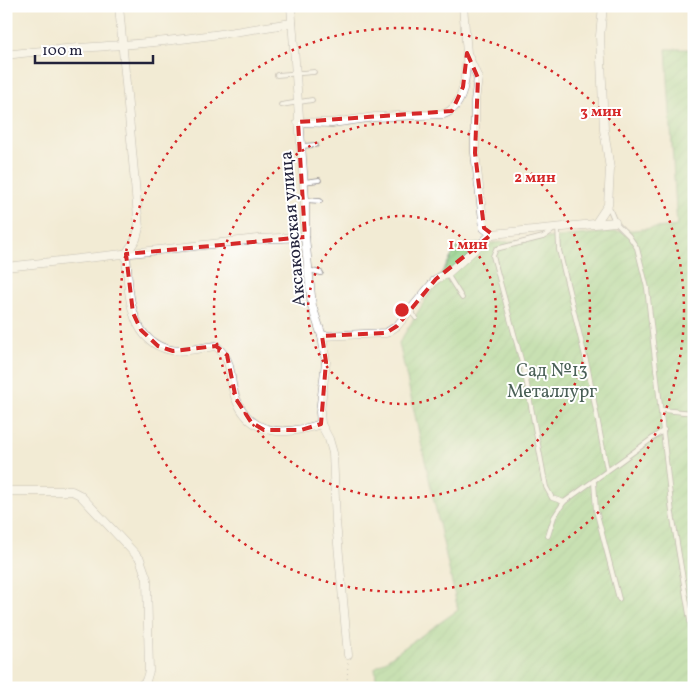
<svg xmlns="http://www.w3.org/2000/svg" width="700" height="694" viewBox="0 0 700 694" font-family="Vollkorn,serif">
<style>
.garden{fill:url(#garden-furrows);stroke:#5b7a62}
.lines{fill:none;stroke-linecap:round;stroke-linejoin:round}
.lane-casing{stroke:#8a8688;stroke-width:5.5}
.street-casing{stroke:#8a8688;stroke-width:9}
.path{stroke:#8a8688;stroke-width:1;stroke-dasharray:1 4;stroke-linecap:butt}
.lane{stroke:#fff;stroke-width:4}
.street{stroke:#fff;stroke-width:8}
.marked{fill:none;stroke:#d62828;stroke-width:4;stroke-dasharray:10 6;stroke-linejoin:round}
.ring{fill:none;stroke:#d62828;stroke-width:2.5;stroke-dasharray:2.5 5}
.labels{text-anchor:middle;stroke-width:4;stroke-linejoin:round;paint-order:stroke}
.street-label{font-size:18px;fill:#22223b;stroke:#fff}
.park-label{font-size:18px;fill:#4a6057;stroke:#fff}
.centre{fill:#d62828;stroke:#fff;stroke-width:2.5}
.ring-label{font-size:15px;text-anchor:middle;font-weight:bold;fill:#d62828;stroke:#fff;stroke-width:4;stroke-linejoin:round;paint-order:stroke}
</style>
<defs>
<pattern id="garden-furrows" width="10" height="10" patternUnits="userSpaceOnUse" patternTransform="scale(1.25)"><rect width="10" height="10" fill="#94d38a"/><path d="M-1 1l2-2M0 10L10 0M9 11l2-2" fill="none" stroke="#7fb578"/></pattern>
</defs>
<rect width="100%" height="100%" fill="#fff"/>
<filter id="ink" filterUnits="userSpaceOnUse"><feTurbulence type="fractalNoise" baseFrequency=".02" numOctaves="2"/><feDisplacementMap in="SourceGraphic" scale="10" xChannelSelector="R" yChannelSelector="G"/><feConvolveMatrix kernelMatrix="1 2 1 2 8 2 1 2 1" color-interpolation-filters="sRGB"/></filter>
<filter id="wash" filterUnits="userSpaceOnUse"><feTurbulence type="fractalNoise" baseFrequency=".0096" numOctaves="4" result="noise"/><feDisplacementMap in="SourceGraphic" scale="20" xChannelSelector="R" yChannelSelector="G"/><feGaussianBlur stdDeviation="1.12" result="paint"/><feColorMatrix in="noise" values="0 0 0 0 0 0 0 0 0 0 0 0 0 0 0 0 0 1.4 0 .05"/><feComposite in="paint" operator="in"/></filter>
<g filter="url(#wash)">
<rect width="100%" height="100%" fill="#f2ebd4"/>
<path class="garden" d="M666,49H694V688H377L375,668L458,610L399,343L458,246L677,226Z"/>
</g>
<g filter="url(#ink)">
<g class="lines">
<g class="lane-casing">
<g id="lane">
<path d="M277,75L314,72"/>
<path d="M281,105L312,100"/>
<path d="M301,146L316,145"/>
<path d="M304,182L319,180"/>
<path d="M305,200L320,201"/>
<path d="M608,205L615,222L629,236L637,248L647,288L672,513L694,645"/>
<path d="M558,227L559,250L588,369L607,470"/>
<path d="M552,231L543,237L496,249L493,256L525,374L546,487L552,498L564,502"/>
<path d="M308,270L321,273"/>
<path d="M447,274L462,298"/>
<path d="M411,312L416,318"/>
<path d="M662,410L694,413"/>
<path d="M594,482L596,510L619,599"/>
<path d="M548,536L554,517L564,502L664,430"/>
</g>
</g>
<g class="street-casing">
<g id="street">
<path d="M119,6L139,228L136,239L126,254C129,289 127,341 171,350C184,353 203,347 216,346C236,364 227,377 236,399C252,438 287,435 321,424"/>
<path d="M291,6L305,200V237L312,306L322,336L326,362L320,412L321,424L329,439L333,453L336,522L348,655"/>
<path d="M463,6L467,53L478,78L475,101V153L484,228L492,234"/>
<path d="M6,55C44,50 82,48 121,45C178,41 235,32 292,23"/>
<path d="M298,122L332,123L375,117L444,114C466,106 465,75 467,55"/>
<path d="M596,223L608,205L610,169L604,130L600,36L603,6"/>
<path d="M6,267L257,239L305,237"/>
<path d="M322,336L386,333L397,326L436,279L447,274L492,234L615,222"/>
<path d="M6,491H72L80,495L140,559L147,579L149,671L146,681L138,688"/>
</g>
</g>
<path class="path" d="M348,663L347,683L352,688"/>
<use href="#lane" class="lane"/>
<use href="#street" class="street"/>
</g>
</g>
<path d="M0 0H700V694H0ZM467,53L478,78L475,153L484,228L492,234L436,279L397,326L386,333L322,336L326,362L321,424L301,430H264L251,422L236,399L227,355L216,346L173,351L158,346L141,330L133,313L126,254L305,237L298,122L452,111L463,87Z" fill="#f2ebd4" fill-opacity=".55" fill-rule="evenodd"/>
<path class="marked" d="M467,53L478,78L475,153L484,228L492,234L436,279L397,326L386,333L322,336L326,362L321,424L301,430H264L251,422L236,399L227,355L216,346L173,351L158,346L141,330L133,313L126,254L305,237L298,122L452,111L463,87Z"/>
<g class="ring">
<circle cx="402" cy="310" r="94"/>
<circle cx="402" cy="310" r="188"/>
<circle cx="402" cy="310" r="282"/>
</g>
<g class="labels">
<g class="street-label">
<text transform="translate(292 229) rotate(-95)" y="6">Аксаковская улица</text>
</g>
<g class="park-label">
<text x="552" y="376">Сад №13<tspan x="552" dy="21">Металлург</tspan></text>
</g>
</g>
<circle cx="402" cy="310" r="8" class="centre"/>
<g class="ring-label">
<text x="601" y="116">3 мин</text>
<text x="535" y="182">2 мин</text>
<text x="468" y="249">1 мин</text>
</g>
<rect width="700" height="694" fill="none" stroke="#fff" stroke-width="25"/>
<path d="M35 55v8h118v-8" fill="none" stroke="#22223b" stroke-width="2.5"/>
<text x="42" y="55" font-size="15" fill="#22223b" stroke="#ffffff" stroke-width="4" paint-order="stroke">100 m</text>
</svg>
